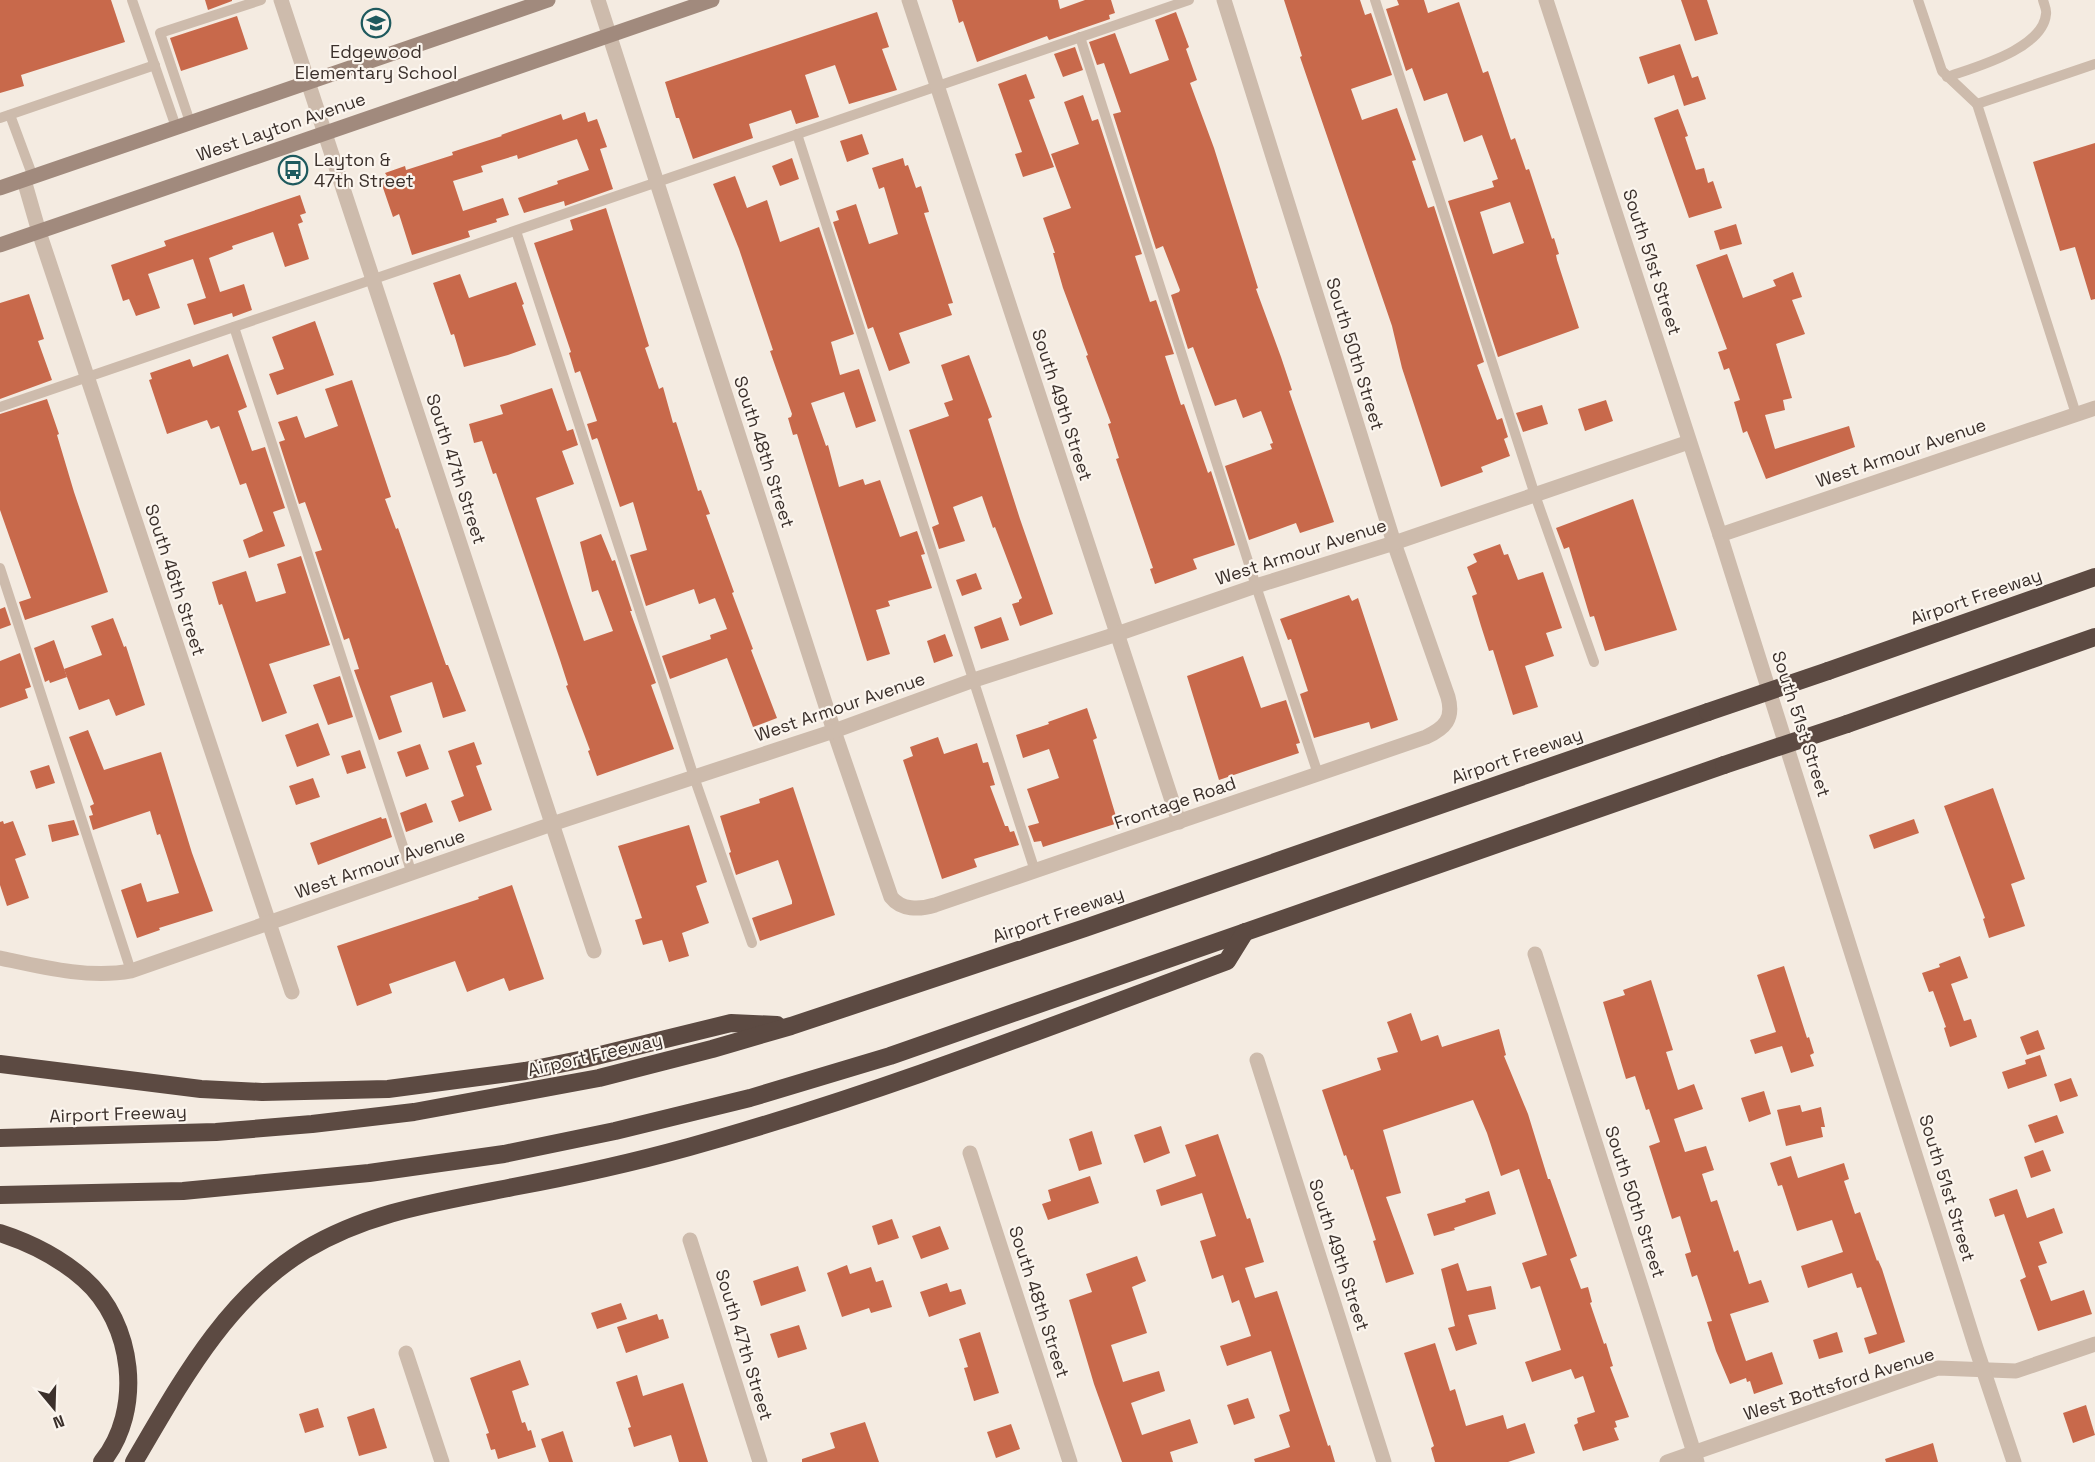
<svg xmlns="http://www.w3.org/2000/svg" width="2095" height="1462" viewBox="0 0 2095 1462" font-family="'Space Grotesk',sans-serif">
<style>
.building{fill:#c8694b;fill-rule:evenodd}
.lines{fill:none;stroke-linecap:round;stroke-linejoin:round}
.service{stroke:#cdbbac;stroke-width:10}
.minor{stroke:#cdbbac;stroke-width:15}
.tertiary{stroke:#cdbbac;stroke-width:15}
.secondary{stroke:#a18a7d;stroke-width:15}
.motorway{stroke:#5c4a42;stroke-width:18}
.motorway-bridge{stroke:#5c4a42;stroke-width:18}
.labels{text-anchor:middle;stroke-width:4.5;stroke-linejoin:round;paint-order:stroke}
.poi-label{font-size:18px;fill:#3b302b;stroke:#fbf5ee}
.street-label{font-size:18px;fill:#3b302b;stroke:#fbf5ee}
</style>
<rect width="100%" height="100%" fill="#f4ebe1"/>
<g class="building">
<path d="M0,0H111L125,42L21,75L24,86L0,93Z"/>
<path d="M205,0H232V1L208,10Z"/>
<path d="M952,0H1058L1060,9L1085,0H1111L1115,13L1109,15L1110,19L1049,40L1047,36L977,62L963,21L959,23Z"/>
<path d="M1284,0H1360L1365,15L1371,13L1392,75L1351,89L1362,120L1397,108L1416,160L1412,161L1428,208L1434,206L1484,362L1477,365L1497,420L1502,418L1508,437L1504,439L1510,456L1481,467L1483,472L1441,487L1402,368L1392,326L1300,57L1302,56Z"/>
<path d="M1397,0H1424L1428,13L1459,2L1483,73L1488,71L1511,140L1515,138L1526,170L1529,169L1552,239L1554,238L1559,254L1556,255L1557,260L1579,328L1498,357L1448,201L1494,187L1492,181L1498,179L1482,135L1464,142L1447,93L1424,101L1412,68L1406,71L1386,9L1399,5ZM1510,202L1524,243L1493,254L1480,212Z"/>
<path d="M1681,0H1707L1718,34L1695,41Z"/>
<path d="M877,12L889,47L882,49L897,90L849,104L835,65L805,75L819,117L796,124L791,110L749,124L753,138L693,159L679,118H676L665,82Z"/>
<path d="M1176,12L1189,47L1186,49L1197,80L1190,83L1214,148L1258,288L1256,289L1281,357L1292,390L1289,391L1334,522L1300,533L1296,523L1249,540L1225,466L1272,449L1270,444L1273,443L1261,411L1243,418L1236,399L1215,406L1193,347L1188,349L1171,295L1179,292L1180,290L1163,246L1156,249L1113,114L1121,112L1104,63L1097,65L1089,42L1115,33L1130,74L1169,60L1155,20Z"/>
<path d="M237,16L248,49L181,71L170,38Z"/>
<path d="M1680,44L1692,78L1698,76L1706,99L1684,106L1674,75L1648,84L1639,57Z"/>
<path d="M1075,47L1083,70L1063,77L1054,54Z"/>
<path d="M1026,74L1035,98L1029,100L1054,167L1023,177L1015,154L1022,152L998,84Z"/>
<path d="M1083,95L1092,121L1098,119L1142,254L1135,256L1150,302L1156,300L1174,354L1165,356L1181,405L1184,404L1208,473L1211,471L1235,545L1193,559L1197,569L1155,584L1150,569L1153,568L1116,459L1119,458L1108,424L1111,423L1086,356L1088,355L1063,288L1053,253H1055L1043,218L1071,208L1051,154L1079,144L1064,102Z"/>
<path d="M1678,109L1688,136L1685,137L1696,170L1704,168L1708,183L1713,181L1722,208L1689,218L1654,118Z"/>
<path d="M585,112L588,122L597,119L607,147L600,149L613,189L565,206L564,201L524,213L518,198L558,184L557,181L589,170L577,139L518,159L517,155L481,166L483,172L453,181L463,211L503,198L509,215L496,219L497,222L468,231L470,237L412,255L399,214L393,217L380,179L387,176L385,173L405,166L406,170L453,155L452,152L502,136L501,135L561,114L563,120Z"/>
<path d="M862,134L869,154L847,162L840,141Z"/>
<path d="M2095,143V299L2091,300L2075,247L2060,251L2033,162Z"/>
<path d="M792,158L799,179L780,186L772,166Z"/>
<path d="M903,158L905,166L908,165L916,188L921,186L929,212L924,213L953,303L948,304L952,315L899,333L910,363L889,371L873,327L868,329L833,222L839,220L836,211L856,204L869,244L898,234L884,187L879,189L872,168Z"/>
<path d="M735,176L747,208L767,200L780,242L819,227L854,334L831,342L840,375L859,369L876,421L856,428L844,392L811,403L826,446L828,445L839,487L863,479L865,485L880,480L900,537L917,531L925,554L921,555L932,588L888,601L890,606L876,610L890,654L867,661L800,444L797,434L793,435L788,418L791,417L792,414L770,351L773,350L739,249L713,184Z"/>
<path d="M300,195L306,213L300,215L303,222L298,224L309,259L285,267L273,232L232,246L233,249L209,258L220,292L244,284L252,310L233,317L232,313L194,325L187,304L206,298L193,259L148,274L160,308L136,316L129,299L123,301L111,265L166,246L164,241Z"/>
<path d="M606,208L649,346L645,348L659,389L663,387L673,423L676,422L698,491L701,490L710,514L706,515L734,592L732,593L753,649L751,650L777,718L753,727L727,658L670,679L662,656L711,639L710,635L727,629L715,598L699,604L694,589L646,606L630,555L647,550L633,502L620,507L598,440L597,438L592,440L587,424L597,421L580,371L575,373L569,353L571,352L534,243L573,230L570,220Z"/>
<path d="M1736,224L1742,244L1720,250L1714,231Z"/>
<path d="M1727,254L1743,298L1776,286L1773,280L1793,272L1802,297L1792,300L1805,334L1776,344L1792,398L1783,400L1785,410L1765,415L1775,449L1849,426L1855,447L1766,479L1747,431L1743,433L1734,402L1740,400L1729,368L1724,370L1718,352L1727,349L1696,265Z"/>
<path d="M460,274L469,298L516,282L524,304L522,305L536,345L508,355L464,367L454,334L451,335L433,283Z"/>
<path d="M29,294L44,339L38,341L52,380L0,399V303Z"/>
<path d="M315,321L334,375L277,395L269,374L284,369L272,337Z"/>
<path d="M228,354L247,407L238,411L252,451L265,447L285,508L273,512L285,546L249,558L243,540L263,531L246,483L240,485L219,426L211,429L207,420L167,434L149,380L152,379L150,373L190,359L193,367Z"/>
<path d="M969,355L992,417L988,419L1020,519L1053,614L1020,626L1012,604L1019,602V600L1022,598L995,527L993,528L982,496L953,507L965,541L939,549L932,527L939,524L909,430L949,416L944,403L953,400L941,365Z"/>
<path d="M352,380L391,497L385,499L396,529L398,528L446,665H448L466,711L443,718L432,682L390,696L402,732L379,740L354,670L359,669L349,638L344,640L315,552L322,550L305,502L299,504L279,442L285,440L278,422L297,416L305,438L338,426L325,389Z"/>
<path d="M552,388L567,431L573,429L578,445L562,451L574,484L536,498L570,600L584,641L613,631L598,590L592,592L580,542L601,534L612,561L615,560L632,611H630L656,683L651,685L674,749L597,776L588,751L590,750L566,686L568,685L560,660L496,473L493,474L482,441L474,443L469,424L503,414L500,405Z"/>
<path d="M47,399L59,434L57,435L74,492L108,592L25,620L19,602L31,598L0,510V414Z"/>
<path d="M1606,400L1613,421L1585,431L1578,409Z"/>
<path d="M1542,405L1548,424L1523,432L1516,413Z"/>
<path d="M1633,499L1677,630L1605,651L1594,616L1590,617L1569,547L1564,549L1556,528Z"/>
<path d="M1500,544L1504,555L1508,554L1518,580L1543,572L1562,628L1546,633L1554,656L1525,666L1538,707L1513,715L1493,650L1489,651L1481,626L1472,596L1477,594L1467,567L1477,562L1473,554Z"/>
<path d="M301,556L330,645L269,664L287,713L262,722L222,604L219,605L212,582L246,571L256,602L286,593L277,564Z"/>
<path d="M976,573L982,589L962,596L956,580Z"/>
<path d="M1349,595L1352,601L1358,598L1398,720L1371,729L1369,722L1314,738L1300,694L1308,691L1291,639L1288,640L1280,619Z"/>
<path d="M5,607L11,625L0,629V609Z"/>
<path d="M1001,617L1009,640L981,649L974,627Z"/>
<path d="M113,618L124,647L126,646L145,705L116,716L109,699L79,710L64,669L102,655L91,626Z"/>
<path d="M945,634L953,656L934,663L927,641Z"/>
<path d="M54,640L67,677L50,683L49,680L45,682L34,648Z"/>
<path d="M20,653L31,687L25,689L28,698L0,708V661Z"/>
<path d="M1243,656L1261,708L1286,700L1300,743L1296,744L1299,753L1219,780L1187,676Z"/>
<path d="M340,676L353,717L328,725L313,685Z"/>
<path d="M1087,708L1097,738L1093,740L1118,823L1043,847L1041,841L1034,842L1028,826L1039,823L1027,789L1059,778L1049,749L1023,758L1016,735L1049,724L1048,722Z"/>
<path d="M318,723L330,755L297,767L285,735Z"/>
<path d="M88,730L104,770L161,752L192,853L213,911L159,928L160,930L137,938L121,890L141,883L147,902L179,893L160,834L157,835L150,811L93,830L89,816L93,815L90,806L94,804L69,737Z"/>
<path d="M938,737L944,754L977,743L983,763L988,762L995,785L990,786L1005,826H1008L1010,832L1014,831L1019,845L974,859L977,867L942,879L903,760L913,756L910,747Z"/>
<path d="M474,742L482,764L476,766L492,810L459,822L451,801L464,796L448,751Z"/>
<path d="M420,744L429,769L406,777L397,752Z"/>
<path d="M360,750L366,768L347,774L341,756Z"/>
<path d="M49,765L55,783L36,789L30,771Z"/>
<path d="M313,778L320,797L296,805L289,786Z"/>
<path d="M793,787L835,915L760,941L752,918L792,904V901L778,860L736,875L729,853L731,852L720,816L760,803L759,799Z"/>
<path d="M1993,788L2025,879L2011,884L2025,926L1989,938L1983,919L1985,918L1944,806Z"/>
<path d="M426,803L433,822L406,832L400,813Z"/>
<path d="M381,817L382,819L386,818L392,837L318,865L310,843Z"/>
<path d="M1914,819L1919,833L1874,849L1869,835Z"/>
<path d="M74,820L79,835L52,842L48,825Z"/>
<path d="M3,821L4,824L13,821L26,855L15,859L29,898L7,906L0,885V822Z"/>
<path d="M689,825L707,882L696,886L709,923L682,933L689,956L669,962L662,940L643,945L635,920L642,918L618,846Z"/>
<path d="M512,885L544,979L509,991L504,978L467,992L455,961L389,984L392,993L357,1006L337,946L479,899L478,897Z"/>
<path d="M1960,956L1968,978L1951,984L1964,1021L1971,1019L1977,1037L1950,1047L1944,1028L1946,1027L1933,991L1929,992L1922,973L1940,967L1939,964Z"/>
<path d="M1784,966L1807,1038L1809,1037L1814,1053L1810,1055L1814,1066L1791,1073L1782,1046L1755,1054L1750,1040L1776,1032L1757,975Z"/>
<path d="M1651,980L1673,1050L1666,1052L1678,1090L1694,1084L1703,1109L1674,1119L1685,1152L1706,1146L1714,1170L1702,1174L1711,1202L1717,1200L1734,1252L1738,1250L1749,1284L1761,1280L1769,1302L1730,1314L1746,1361L1772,1352L1783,1384L1754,1394L1750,1381L1747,1382L1746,1378L1730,1384L1716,1351L1707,1322L1712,1321L1697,1275L1692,1277L1685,1254L1691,1252L1680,1216L1672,1219L1649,1146L1660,1142L1649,1109L1646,1110L1635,1076L1626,1079L1603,1002L1625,995L1623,990Z"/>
<path d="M1411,1013L1421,1041L1438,1035L1442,1047L1499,1029L1506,1055L1504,1056L1528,1114L1548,1179H1550L1577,1256L1570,1259L1581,1289L1588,1287L1592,1302L1590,1303L1604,1344L1606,1343L1613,1366L1610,1367L1629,1417L1615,1421L1617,1427L1614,1428L1619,1440L1583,1451L1574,1425L1578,1423L1577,1418L1595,1412L1583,1376L1575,1379L1571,1369L1532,1382L1525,1362L1561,1350L1540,1286L1531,1289L1522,1263L1547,1255L1519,1169L1501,1176L1487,1133L1473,1100L1383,1130L1401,1193L1386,1197L1414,1274L1386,1283L1373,1241L1376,1240L1353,1169L1351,1170L1346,1155L1344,1156L1322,1090L1381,1070L1377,1058L1398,1052L1387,1022Z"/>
<path d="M2038,1030L2045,1049L2027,1055L2020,1037Z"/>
<path d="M2040,1055L2047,1076L2008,1089L2002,1072L2026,1064L2025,1060Z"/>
<path d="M2071,1078L2078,1096L2060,1102L2054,1084Z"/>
<path d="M1764,1091L1771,1114L1749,1122L1741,1098Z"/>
<path d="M1800,1105L1802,1112L1821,1107L1825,1127H1821L1823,1137L1786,1146L1777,1110Z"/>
<path d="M2057,1115L2064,1133L2035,1143L2028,1125Z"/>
<path d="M1161,1126L1170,1153L1144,1163L1134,1135Z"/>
<path d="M1092,1131L1102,1164L1079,1171L1069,1139Z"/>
<path d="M1218,1134L1247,1219L1250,1218L1264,1262L1245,1268L1255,1298L1277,1291L1328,1446L1330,1445L1335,1462H1255L1254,1459L1290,1447L1279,1415L1290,1411L1271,1351L1227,1366L1220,1346L1251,1336L1239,1300L1232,1303L1223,1275L1212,1279L1200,1241L1216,1236L1202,1193L1161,1206L1156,1190L1196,1176L1185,1145Z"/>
<path d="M2043,1150L2051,1171L2031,1178L2024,1157Z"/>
<path d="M1791,1156L1798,1178L1844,1163L1849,1179L1844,1181L1855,1214L1860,1212L1877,1261L1878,1260L1882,1269L1905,1342L1869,1354L1864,1338L1877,1334L1861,1287L1857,1288L1852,1273L1808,1288L1801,1266L1843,1252L1832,1220L1797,1231L1782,1185L1778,1186L1770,1163Z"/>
<path d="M1090,1176L1099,1203L1048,1220L1042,1204L1051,1201L1048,1190Z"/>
<path d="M2017,1189L2027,1218L2054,1208L2063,1233L2039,1242L2047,1263L2038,1266L2051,1301L2084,1290L2092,1314L2038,1331L2020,1280L2026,1277L2004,1214L1995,1217L1989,1199Z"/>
<path d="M1489,1191L1496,1214L1454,1228L1455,1230L1434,1236L1427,1214L1466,1202L1465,1199Z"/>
<path d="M892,1219L899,1238L878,1245L872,1226Z"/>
<path d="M940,1226L949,1249L921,1259L912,1236Z"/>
<path d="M1137,1256L1146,1281L1132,1287L1147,1333L1111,1345L1123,1382L1159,1371L1165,1391L1131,1403L1142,1435L1190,1419L1198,1443L1170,1452L1173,1462H1122L1094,1384L1069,1300L1092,1292L1086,1274Z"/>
<path d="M1458,1263L1467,1291L1491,1286L1496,1309L1468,1315L1477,1344L1456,1351L1448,1328L1455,1326L1441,1269Z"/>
<path d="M847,1265L850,1274L871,1267L876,1282L883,1280L892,1307L871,1313L869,1308L842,1317L827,1273Z"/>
<path d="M798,1266L806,1291L761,1306L753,1281Z"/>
<path d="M947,1283L950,1292L961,1289L966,1304L929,1317L920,1292Z"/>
<path d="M621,1303L627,1319L597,1329L591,1313Z"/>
<path d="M657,1314L659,1320L663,1319L669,1338L626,1353L617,1327Z"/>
<path d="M799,1325L807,1349L778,1358L770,1334Z"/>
<path d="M980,1332L999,1393L974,1401L964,1368L968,1367L959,1339Z"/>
<path d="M1837,1332L1843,1352L1819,1359L1813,1340Z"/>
<path d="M1435,1343L1450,1391L1455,1389L1466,1426L1503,1415L1507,1429L1525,1423L1535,1453L1508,1462H1435L1431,1448L1434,1446L1404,1353Z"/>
<path d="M520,1360L529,1385L512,1391L522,1423L525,1422L528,1431L531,1430L536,1447L498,1459L495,1449L491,1450L486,1434L489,1433L470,1378Z"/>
<path d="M637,1375L643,1396L683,1383L708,1462H679L671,1435L634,1447L628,1428L631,1427L616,1382Z"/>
<path d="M1248,1398L1255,1418L1234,1425L1227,1405Z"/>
<path d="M2086,1405L2095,1435L2073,1443L2063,1413Z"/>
<path d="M318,1408L324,1427L305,1433L299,1414Z"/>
<path d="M374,1408L387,1448L359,1456L347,1417Z"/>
<path d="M865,1422L879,1462H802V1459L835,1448L830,1433Z"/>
<path d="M1011,1424L1020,1449L996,1458L987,1432Z"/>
<path d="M563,1431L573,1462H549L541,1439Z"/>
<path d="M1933,1443L1938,1462H1886L1885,1459Z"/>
</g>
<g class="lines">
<g class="service">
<path d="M132,0L176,127"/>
<path d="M1375,0L1535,495L1594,662"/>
<path d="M1918,0L1942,71L1977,104"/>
<path d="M1080,37L1256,586L1318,774"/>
<path d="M1947,77C1975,67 2043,49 2046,14C2047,10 2044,4 2043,0"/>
<path d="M10,115L33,177"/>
<path d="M0,118L155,65"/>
<path d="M190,122L160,33L261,0"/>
<path d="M797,134L1035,871"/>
<path d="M516,231L694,777L752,943"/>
<path d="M234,327L412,874"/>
<path d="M0,407L1189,0"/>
<path d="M2076,414L1977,104L2095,64"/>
<path d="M0,568L131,971"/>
</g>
<g class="minor">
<path d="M281,0L594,951"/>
<path d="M598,0L834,731L891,897C901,910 919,910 935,905L1426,737C1445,728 1454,719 1448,697L1394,543L1224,0"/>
<path d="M909,0L1179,822"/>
<path d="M24,180L39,232L292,992"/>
<path d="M1720,535L2095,408"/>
<path d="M1535,954L1697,1462"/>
<path d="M0,958C42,967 89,979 131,971L552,824L834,731L974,680L1117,634L1256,586L1394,543L1689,442"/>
<path d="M1257,1060L1384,1462"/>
<path d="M970,1153L1070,1462"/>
<path d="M690,1240L760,1462"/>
<path d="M406,1353L442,1462"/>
<path d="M1667,1462L1938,1368L2016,1371L2095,1344"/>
</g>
<path class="tertiary" d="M1546,0L1720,535L1976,1348L2014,1462"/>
<g class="secondary">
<path d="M0,188L548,0"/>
<path d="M0,245L712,0"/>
</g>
<g class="motorway">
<path d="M1828,671L2095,577"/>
<path d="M1847,724L2095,637"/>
<path d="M0,1064L201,1089L262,1092L388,1089L525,1071L584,1059L731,1023L777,1025"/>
<path d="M0,1138L216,1132L312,1124L414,1112L599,1078L712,1049L791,1026L1085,928L1708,712"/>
<path d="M0,1195L183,1191L369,1173L504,1154L615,1131L750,1098L890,1056L1724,765"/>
<path d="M0,1233C31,1243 59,1257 84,1279C134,1323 144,1410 102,1462"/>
<path d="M134,1462C180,1384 225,1299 305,1250C370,1211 439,1202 513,1187C572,1176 631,1163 689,1147C872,1096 1049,1027 1227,961L1245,932"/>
</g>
<g class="motorway-bridge">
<path d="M1708,712L1828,671"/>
<path d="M1724,765L1847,724"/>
</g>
</g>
<defs>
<g id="school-ring" transform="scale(1.5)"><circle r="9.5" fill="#fbf5ee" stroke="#1f5a5e" stroke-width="1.5"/><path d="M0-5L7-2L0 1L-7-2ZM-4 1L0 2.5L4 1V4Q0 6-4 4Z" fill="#1f5a5e"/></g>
<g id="bus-ring" transform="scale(1.5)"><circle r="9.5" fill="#fbf5ee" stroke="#1f5a5e" stroke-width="1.5"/><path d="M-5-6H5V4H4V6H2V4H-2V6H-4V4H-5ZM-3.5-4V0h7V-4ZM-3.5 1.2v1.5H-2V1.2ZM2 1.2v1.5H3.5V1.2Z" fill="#1f5a5e"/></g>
</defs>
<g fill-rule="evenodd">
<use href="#school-ring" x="376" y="23"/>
<use href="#bus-ring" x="293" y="170"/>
</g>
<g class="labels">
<g class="poi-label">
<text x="376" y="58">Edgewood<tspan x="376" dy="21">Elementary School</tspan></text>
<text x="314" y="166" text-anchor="start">Layton &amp;<tspan x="314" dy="21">47th Street</tspan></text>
</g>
<g class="street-label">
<text transform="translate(281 127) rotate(-19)" y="6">West Layton Avenue</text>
<text transform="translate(1652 262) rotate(72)" y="6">South 51st Street</text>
<text transform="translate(1355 354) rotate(73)" y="6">South 50th Street</text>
<text transform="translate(1062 405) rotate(72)" y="6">South 49th Street</text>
<text transform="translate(764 452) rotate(72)" y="6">South 48th Street</text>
<text transform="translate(1901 453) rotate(-19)" y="6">West Armour Avenue</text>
<text transform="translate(456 469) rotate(72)" y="6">South 47th Street</text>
<text transform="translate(1301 552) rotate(-18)" y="6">West Armour Avenue</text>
<text transform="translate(175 580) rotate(72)" y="6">South 46th Street</text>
<text transform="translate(1976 597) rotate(-19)" y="6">Airport Freeway</text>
<text transform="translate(840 707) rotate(-19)" y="6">West Armour Avenue</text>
<text transform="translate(1801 724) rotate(72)" y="6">South 51st Street</text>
<text transform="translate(1517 756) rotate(-19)" y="6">Airport Freeway</text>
<text transform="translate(1175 803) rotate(-19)" y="6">Frontage Road</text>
<text transform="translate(380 864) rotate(-19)" y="6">West Armour Avenue</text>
<text transform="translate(1058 915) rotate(-19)" y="6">Airport Freeway</text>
<text transform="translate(595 1055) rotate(-13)" y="6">Airport Freeway</text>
<text transform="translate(118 1114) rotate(-2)" y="6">Airport Freeway</text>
<text transform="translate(1947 1188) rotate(73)" y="6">South 51st Street</text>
<text transform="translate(1635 1202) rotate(72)" y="6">South 50th Street</text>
<text transform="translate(1339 1255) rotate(72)" y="6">South 49th Street</text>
<text transform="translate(1039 1302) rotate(72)" y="6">South 48th Street</text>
<text transform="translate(744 1345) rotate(73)" y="6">South 47th Street</text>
<text transform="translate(1839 1384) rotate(-18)" y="6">West Bottsford Avenue</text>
</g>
</g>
<g transform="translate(54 1408) rotate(161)" stroke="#fbf5ee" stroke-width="4.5" paint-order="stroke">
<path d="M0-4.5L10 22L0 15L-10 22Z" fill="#3b302b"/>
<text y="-9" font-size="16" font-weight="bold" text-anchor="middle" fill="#3b302b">N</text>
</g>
</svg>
